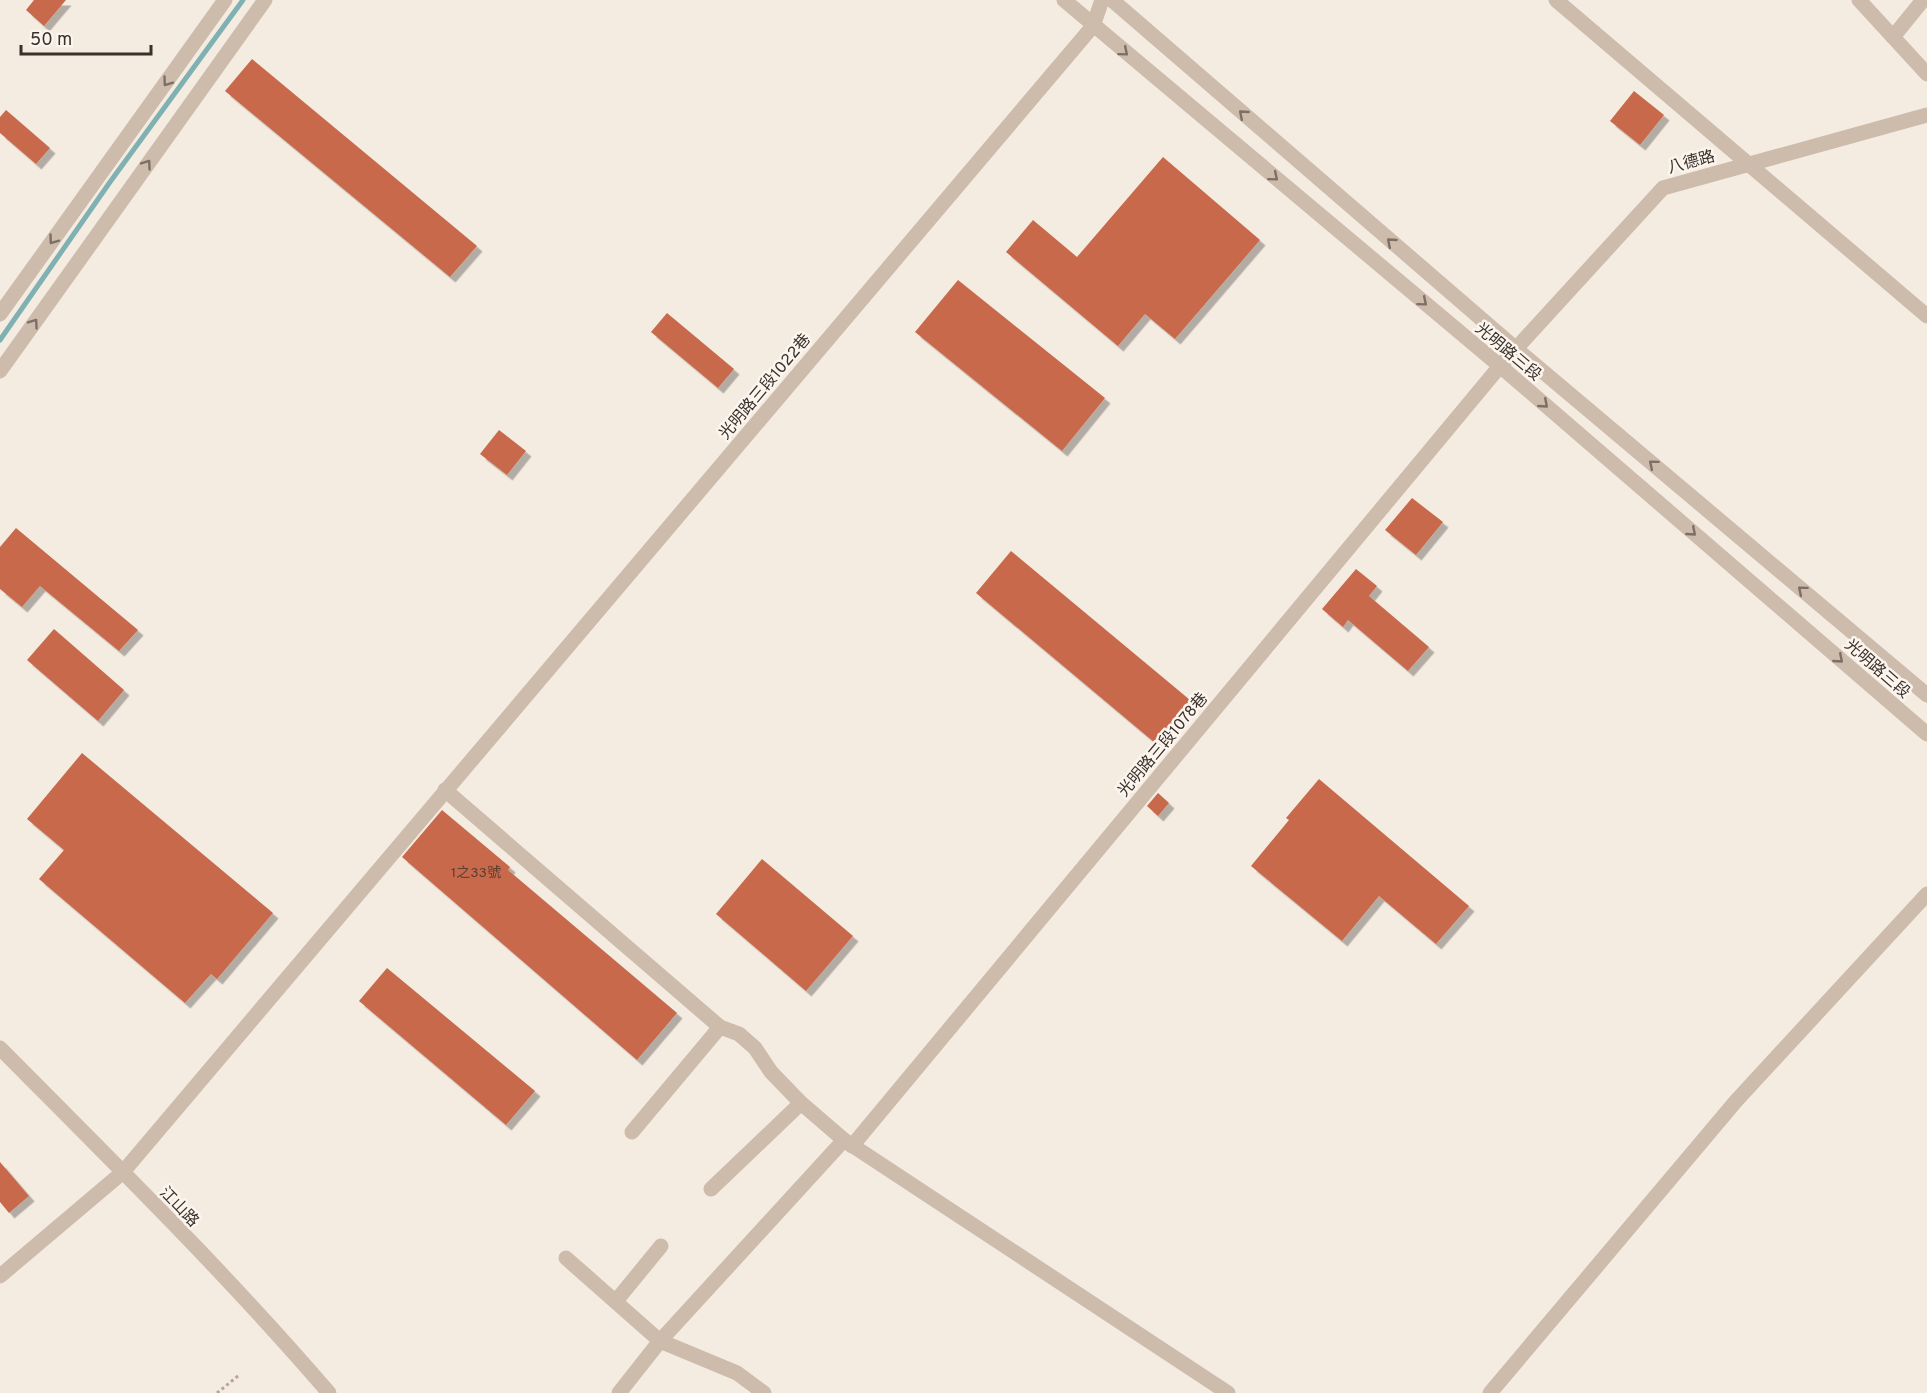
<svg xmlns="http://www.w3.org/2000/svg" width="1927" height="1393" viewBox="0 0 1927 1393" font-family="Overpass,'Noto Sans TC',sans-serif">
<style>
.lines{fill:none;stroke-linecap:round;stroke-linejoin:round}
.stream{stroke:#7fb0b2;stroke-width:5}
.building{fill:#c8694b;filter:url(#shadow)}
.path{stroke:#b9a596;stroke-width:3;stroke-dasharray:3 3;stroke-linecap:butt}
.minor{stroke:#cdbbac;stroke-width:15}
.oneway{stroke:#7d6f65}
.labels{text-anchor:middle;stroke-width:5;stroke-linejoin:round;paint-order:stroke}
.number-label{font-size:14px;fill:#5e3e33}
.street-label{font-size:16px;fill:#3b302b;stroke:#fbf5ee}
</style>
<defs>
<filter id="shadow"><feDropShadow dx="5.5" dy="5.5" stdDeviation="0" flood-color="#0004"/></filter>
</defs>
<rect width="100%" height="100%" fill="#f4ebe1"/>
<g class="lines">
<path class="stream" d="M0,340L110,182L243,0"/>
</g>
<g class="building">
<path d="M34,0H66L44,26L26,10Z"/>
<path d="M252,59L477,246L450,277L225,91Z"/>
<path d="M1634,91L1664,115L1640,145L1610,121Z"/>
<path d="M6,110L50,148L36,164L0,133V117Z"/>
<path d="M1163,157L1260,240L1175,339L1145,314L1118,346L1006,252L1033,220L1077,257Z"/>
<path d="M958,280L1105,398L1062,451L915,332Z"/>
<path d="M667,313L734,369L718,388L651,332Z"/>
<path d="M499,430L526,451L507,475L480,454Z"/>
<path d="M1412,498L1443,522L1416,555L1385,530Z"/>
<path d="M16,528L138,630L119,651L40,586L22,607L0,589V547Z"/>
<path d="M1011,551L1190,700L1154,742L976,593Z"/>
<path d="M1356,569L1377,586L1369,596L1429,647L1408,671L1348,620L1343,627L1322,609Z"/>
<path d="M54,629L124,690L98,721L27,660Z"/>
<path d="M82,753L273,913L217,979L211,974L185,1003L39,879L64,850L27,819Z"/>
<path d="M1319,779L1469,906L1436,944L1379,896L1342,941L1251,866L1289,820L1286,818Z"/>
<path d="M1158,793L1169,803L1158,816L1147,806Z"/>
<path d="M442,810L510,867L508,870L677,1013L637,1060L402,857Z"/>
<path d="M762,859L853,936L806,991L716,914Z"/>
<path d="M387,968L535,1091L506,1125L359,1001Z"/>
<path d="M0,1162L29,1196L9,1213L0,1202Z"/>
</g>
<g class="lines">
<path class="path" d="M217,1393L238,1376"/>
<g class="minor">
<path d="M1064,0L1500,366L1927,734"/>
<path d="M1112,0L1515,348L1927,695"/>
<path d="M1556,0L1927,316"/>
<path d="M1859,0L1927,74"/>
<path d="M1893,37L1923,0"/>
<path d="M0,314L225,0"/>
<path d="M0,371L265,0"/>
<path d="M445,790L720,1027L739,1034L755,1048L771,1072L801,1103L844,1140L1228,1393"/>
<path d="M0,1048C112,1161 226,1273 329,1393"/>
<path d="M632,1132L720,1027"/>
<path d="M852,1146L1500,366L1663,188L1927,115"/>
<path d="M711,1189L801,1103"/>
<path d="M566,1258L660,1341L737,1373L764,1393"/>
<path d="M0,1276L123,1172L1093,26L1102,0"/>
<path d="M616,1301L661,1246"/>
<path d="M619,1393L660,1341L844,1140"/>
<path d="M1490,1393L1736,1101L1927,894"/>
</g>
</g>
<defs><path id="oneway-chevron" d="M-2-3.5L2.5 0L-2 3.5" fill="none" stroke-width="1.6" stroke-linecap="round" stroke-linejoin="round" transform="scale(1.5)"/></defs>
<g class="oneway">
<use href="#oneway-chevron" transform="translate(1124 52) rotate(40)"/>
<use href="#oneway-chevron" transform="translate(167 82) rotate(126)"/>
<use href="#oneway-chevron" transform="translate(1243 114) rotate(-139)"/>
<use href="#oneway-chevron" transform="translate(147 164) rotate(-55)"/>
<use href="#oneway-chevron" transform="translate(1274 177) rotate(40)"/>
<use href="#oneway-chevron" transform="translate(53 240) rotate(126)"/>
<use href="#oneway-chevron" transform="translate(1391 242) rotate(-139)"/>
<use href="#oneway-chevron" transform="translate(1423 302) rotate(40)"/>
<use href="#oneway-chevron" transform="translate(34 323) rotate(-55)"/>
<use href="#oneway-chevron" transform="translate(1544 404) rotate(41)"/>
<use href="#oneway-chevron" transform="translate(1653 464) rotate(-140)"/>
<use href="#oneway-chevron" transform="translate(1692 532) rotate(41)"/>
<use href="#oneway-chevron" transform="translate(1802 590) rotate(-140)"/>
<use href="#oneway-chevron" transform="translate(1839 659) rotate(41)"/>
</g>
<g class="labels">
<g class="number-label">
<text x="476" y="877">1之33號</text>
</g>
<g class="street-label">
<text transform="translate(1691 161) rotate(-15)" y="6">八德路</text>
<text transform="translate(1509 351) rotate(40)" y="6">光明路三段</text>
<text transform="translate(764 386) rotate(-50)" y="6">光明路三段1022巷</text>
<text transform="translate(1878 668) rotate(41)" y="6">光明路三段</text>
<text transform="translate(1162 744) rotate(-50)" y="6">光明路三段1078巷</text>
<text transform="translate(180 1206) rotate(46)" y="6">江山路</text>
</g>
</g>
<path d="M21 45v9h130v-9" fill="none" stroke="#3b302b" stroke-width="3"/>
<text x="30" y="45" font-size="18" fill="#3b302b" stroke="#fbf5ee" stroke-width="4.5" paint-order="stroke">50 m</text>
</svg>
